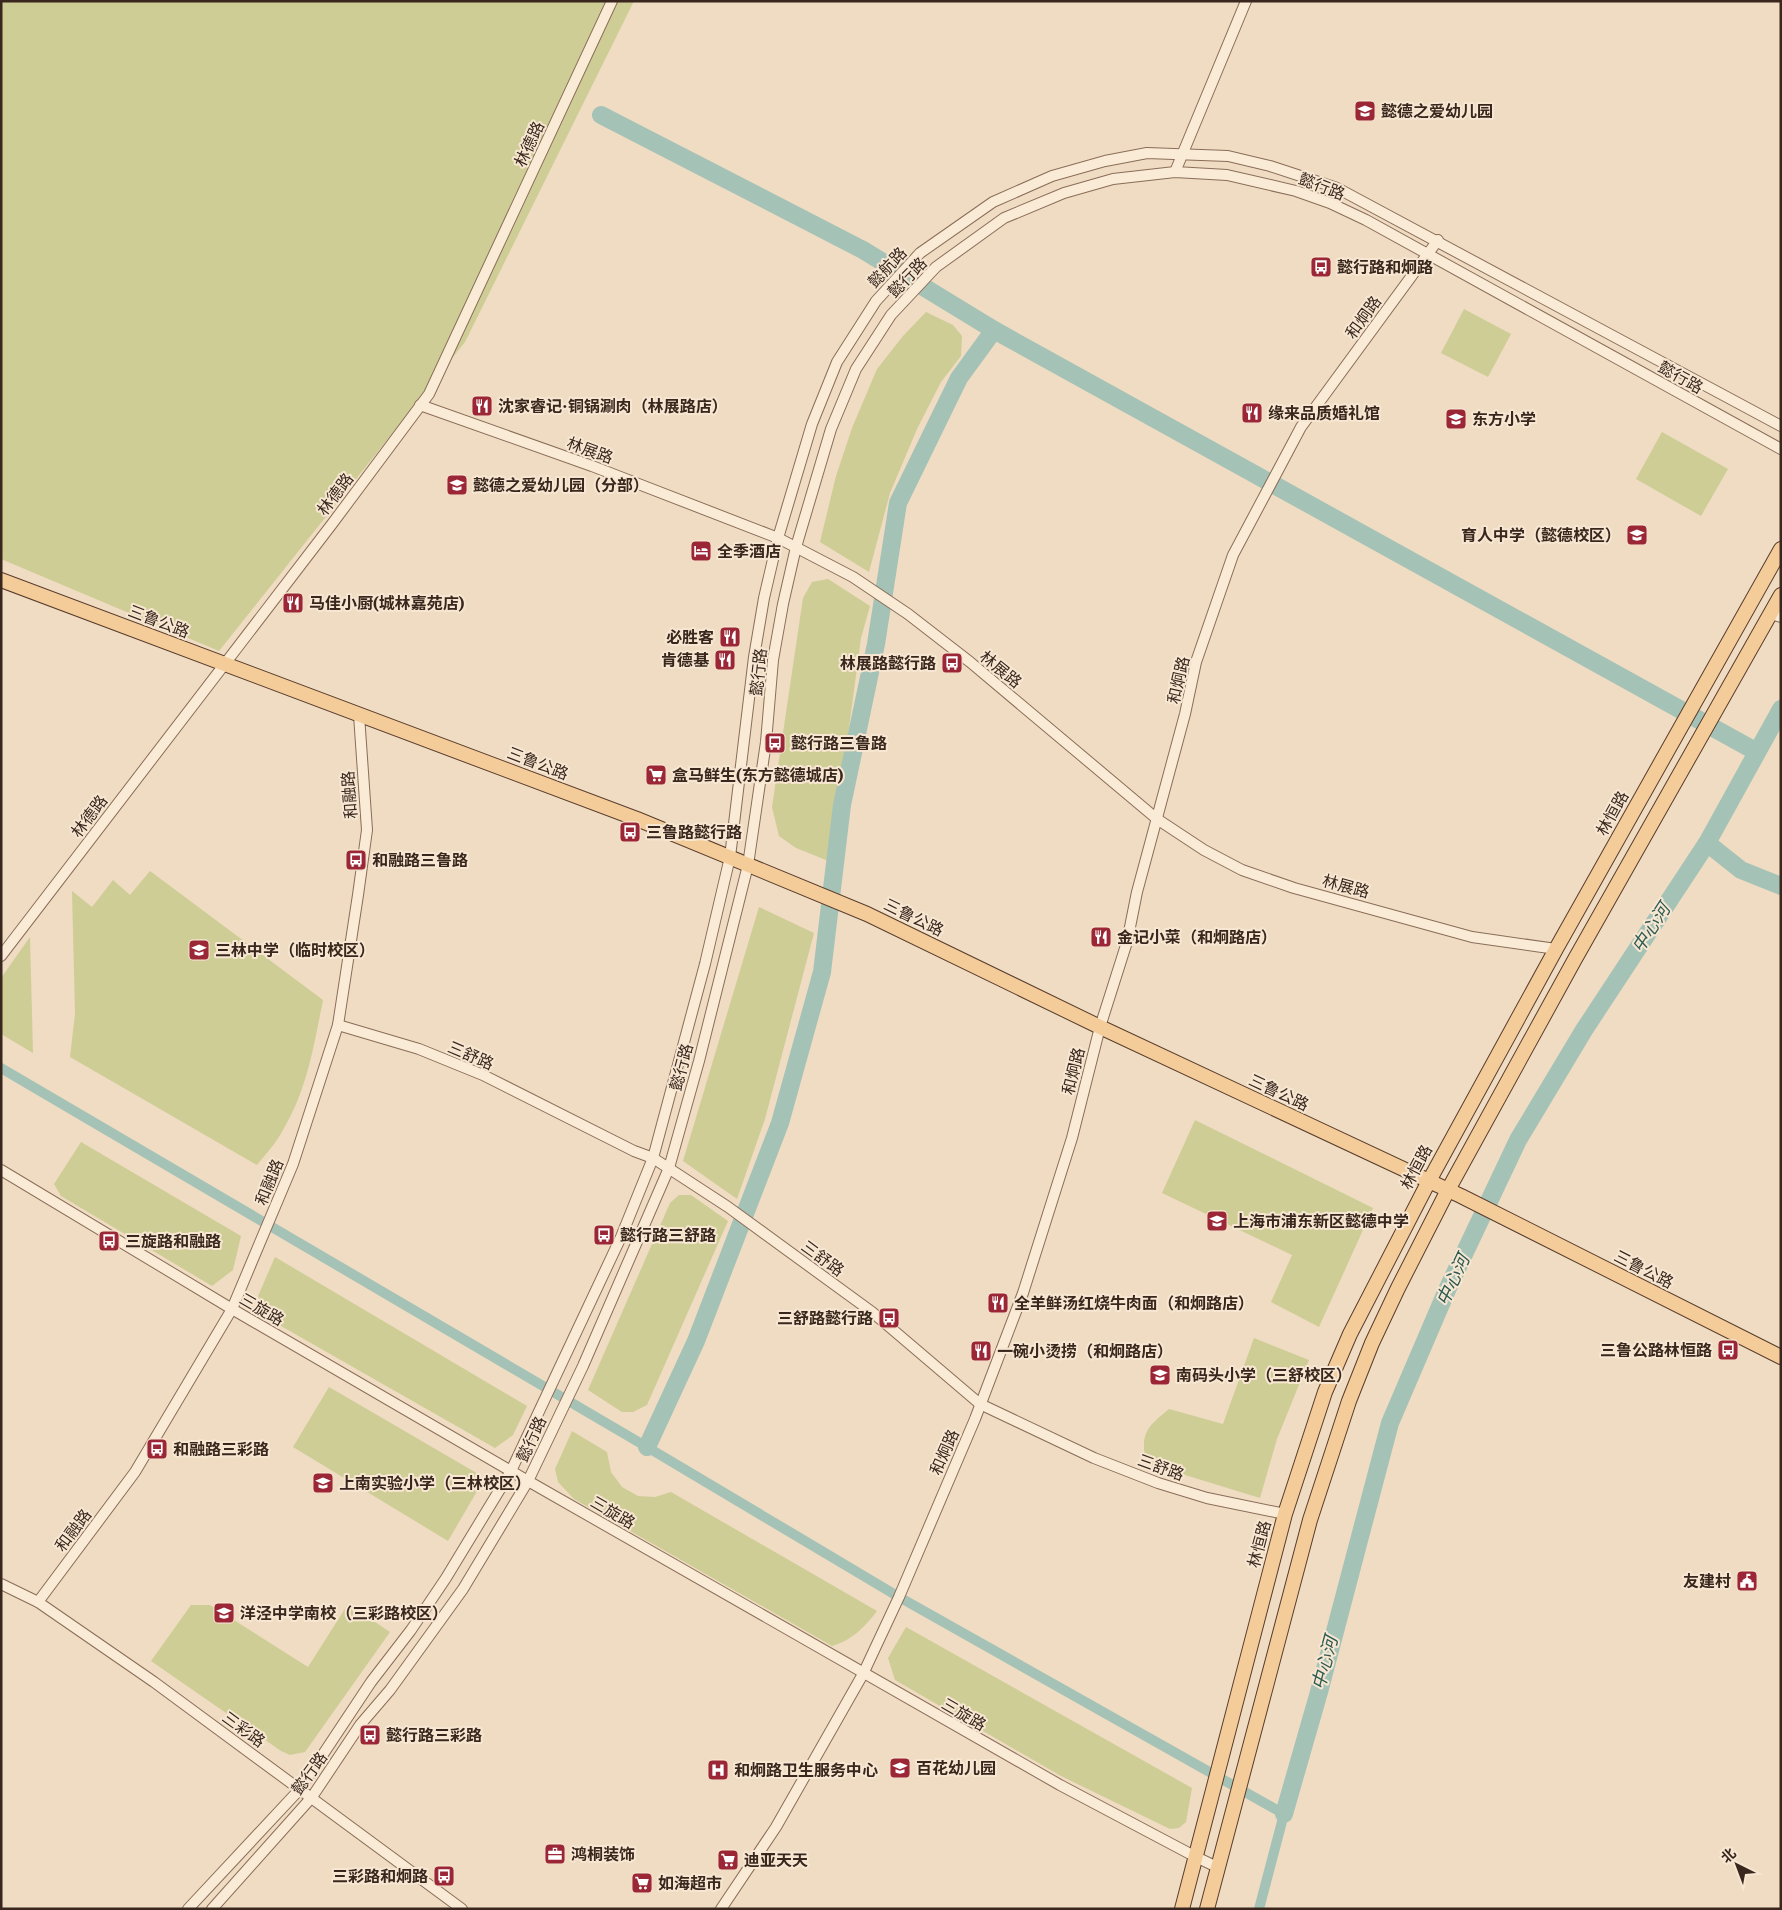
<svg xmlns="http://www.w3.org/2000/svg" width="1782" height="1910" viewBox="0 0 1782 1910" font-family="'IBM Plex Serif','Noto Sans SC',serif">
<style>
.green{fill:#cecd96}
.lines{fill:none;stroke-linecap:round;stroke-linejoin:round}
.canal{stroke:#a5c2b6;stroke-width:10}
.river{stroke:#a5c2b6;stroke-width:18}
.minor-casing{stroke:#8a6d59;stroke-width:12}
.major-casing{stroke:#583c2d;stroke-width:16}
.minor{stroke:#faebd6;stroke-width:10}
.major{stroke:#f4cc99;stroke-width:14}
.labels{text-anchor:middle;stroke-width:4;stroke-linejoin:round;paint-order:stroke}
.poi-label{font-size:16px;font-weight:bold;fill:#39271d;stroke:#f7e7d2;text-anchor:start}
.street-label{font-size:16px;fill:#39271d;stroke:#f7e7d2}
.water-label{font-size:18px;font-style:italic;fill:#2c5a51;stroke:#f7e7d2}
</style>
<rect width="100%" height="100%" fill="#efdcc2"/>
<g class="green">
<path d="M1,1H634L465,342L219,651L1,559Z"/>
<path d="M1464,309L1511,334L1488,377L1441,353Z"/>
<path d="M926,312L953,325L962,336L961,356L941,382L917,429L890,493L869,572L820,542L836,476L852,428L877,369L903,336Z"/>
<path d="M1662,432L1728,469L1701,516L1636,479Z"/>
<path d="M828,579L870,606L861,638L831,862L796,848L779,836L772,807L803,598L812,582Z"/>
<path d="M150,871L323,1000C314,1045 307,1090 283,1130C276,1143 266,1154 257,1165L70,1057L75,1014L72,891L92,907L113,880L130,895Z"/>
<path d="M759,907L814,933L765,1119L737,1199L683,1161Z"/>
<path d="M30,937L33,1053L1,1034V978Z"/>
<path d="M1195,1120L1373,1208L1319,1327L1271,1302L1292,1255L1162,1193Z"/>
<path d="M81,1142L241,1236L233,1270L212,1286L61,1196L54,1184Z"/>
<path d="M679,1195H691L728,1221L647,1405L633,1412H622L588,1390L670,1203Z"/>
<path d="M275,1257L527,1406L513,1435L495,1448L267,1318L258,1296Z"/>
<path d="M1254,1338L1309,1360L1277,1439L1260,1498L1146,1463C1140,1433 1147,1427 1169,1409L1223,1424Z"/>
<path d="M329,1387L480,1475V1486L448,1541L293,1447Z"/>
<path d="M572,1431L607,1452L611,1472L622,1487L638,1496L655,1497L671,1492L877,1611C864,1628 852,1640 832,1646L574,1499L558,1482L555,1469Z"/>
<path d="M348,1604L390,1632L305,1752L290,1755L281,1751L151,1661L191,1605H210L308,1667Z"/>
<path d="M906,1627L1192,1788L1186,1822L1179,1828L1170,1829L1061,1776L895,1680L888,1658Z"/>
</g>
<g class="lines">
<path class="canal" d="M1,1068L647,1447L899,1597L1284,1814L1259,1909"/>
<g class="river">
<path d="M601,115L863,250L994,330L1757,752"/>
<path d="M1707,843L1741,870L1781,886"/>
<path d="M647,1447L696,1341L780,1123L822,972L842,805L876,644L898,503L959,378L994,330"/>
<path d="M1284,1814L1319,1692L1390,1423L1447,1290L1518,1140L1584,1030L1707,843L1781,709"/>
</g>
<g class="minor-casing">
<g id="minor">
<path d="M1175,172L1246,1"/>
<path d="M420,405L592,466L778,538L853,577L908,614L970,662L1157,819L1204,850L1242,870L1294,888L1472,937L1556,949"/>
<path d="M1770,614L1781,617"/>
<path d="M1,956L332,524L429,394L612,1"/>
<path d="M338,1025L419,1049L483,1075L634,1151L653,1158L728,1207L872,1312L980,1404L1094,1458L1158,1483L1207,1498L1285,1514"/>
<path d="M1,1170L232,1309L528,1481L1060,1785L1196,1857L1217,1867"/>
<path d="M1,1584L38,1602L154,1682L462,1909"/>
<path d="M38,1602L135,1472L232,1309L293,1164L338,1025L358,895L367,830L359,715"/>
<path d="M188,1909L300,1789L371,1682L411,1630L446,1578L511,1471L621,1237L653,1158L705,964L730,857L754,657L764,598L778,538L812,424L837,362L876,301L920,253L993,202L1052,176L1105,161L1147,153L1228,156L1270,166L1337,188L1781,426"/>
<path d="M212,1909L312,1797L360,1725L390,1690L463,1589L528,1481L583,1366L669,1168L699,1061L748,865L766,742L773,660L783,604L796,547L831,429L856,369L891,315L936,267L1004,218L1064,193L1113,179L1175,172L1227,175L1296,191L1330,203L1366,220L1781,449"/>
<path d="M721,1909L776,1827L863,1674L899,1597L975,1419L1023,1293L1072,1138L1100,1027L1127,942L1137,892L1185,714L1196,662L1233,555L1301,427L1438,240"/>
</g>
</g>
<g class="major-casing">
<g id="major">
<path d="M1,580L637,819L867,914L1100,1027L1461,1196L1781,1357"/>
<path d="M1182,1909L1285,1514L1325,1392L1350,1334L1429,1181L1556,949L1781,549"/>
<path d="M1207,1909L1310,1520L1349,1401L1372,1343L1398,1288L1448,1190L1575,959L1781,595"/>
</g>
</g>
<use href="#minor" class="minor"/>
<use href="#major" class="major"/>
</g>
<defs>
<g id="school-square" transform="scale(1.125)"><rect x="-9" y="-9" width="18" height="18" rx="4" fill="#9b2736" stroke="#f7e7d2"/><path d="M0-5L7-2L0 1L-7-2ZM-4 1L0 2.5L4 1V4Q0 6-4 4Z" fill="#fff"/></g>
<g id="bus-square" transform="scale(1.125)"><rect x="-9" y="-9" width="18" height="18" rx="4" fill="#9b2736" stroke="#f7e7d2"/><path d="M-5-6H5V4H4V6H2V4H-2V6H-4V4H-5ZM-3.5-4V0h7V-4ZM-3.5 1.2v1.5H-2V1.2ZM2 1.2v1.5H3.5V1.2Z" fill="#fff"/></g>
<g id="restaurant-square" transform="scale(1.125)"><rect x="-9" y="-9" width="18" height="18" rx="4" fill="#9b2736" stroke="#f7e7d2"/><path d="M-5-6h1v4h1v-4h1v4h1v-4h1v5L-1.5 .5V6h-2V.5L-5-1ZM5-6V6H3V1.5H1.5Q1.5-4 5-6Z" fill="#fff"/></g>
<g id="hotel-square" transform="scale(1.125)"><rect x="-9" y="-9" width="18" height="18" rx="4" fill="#9b2736" stroke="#f7e7d2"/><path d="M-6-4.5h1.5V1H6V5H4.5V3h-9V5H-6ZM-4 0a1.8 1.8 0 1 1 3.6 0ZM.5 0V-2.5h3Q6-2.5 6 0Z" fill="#fff"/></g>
<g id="supermarket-square" transform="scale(1.125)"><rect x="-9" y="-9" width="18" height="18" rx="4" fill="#9b2736" stroke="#f7e7d2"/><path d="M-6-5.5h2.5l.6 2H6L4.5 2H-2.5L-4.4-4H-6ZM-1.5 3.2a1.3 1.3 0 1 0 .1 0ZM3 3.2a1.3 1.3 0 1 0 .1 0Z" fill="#fff"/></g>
<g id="civic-square" transform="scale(1.125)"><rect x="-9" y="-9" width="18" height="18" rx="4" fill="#9b2736" stroke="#f7e7d2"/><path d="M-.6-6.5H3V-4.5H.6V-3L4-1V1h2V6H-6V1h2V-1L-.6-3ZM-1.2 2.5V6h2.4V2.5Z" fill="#fff"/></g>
<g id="hospital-square" transform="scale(1.125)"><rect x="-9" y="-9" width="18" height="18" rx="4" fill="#9b2736" stroke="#f7e7d2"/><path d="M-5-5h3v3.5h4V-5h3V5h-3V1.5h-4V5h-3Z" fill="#fff"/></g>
<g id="office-square" transform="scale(1.125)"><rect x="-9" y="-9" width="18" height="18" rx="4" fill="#9b2736" stroke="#f7e7d2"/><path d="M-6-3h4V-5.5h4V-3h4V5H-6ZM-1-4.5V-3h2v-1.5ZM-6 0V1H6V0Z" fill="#fff"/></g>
</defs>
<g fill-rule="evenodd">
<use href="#school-square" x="1365" y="111"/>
<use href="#bus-square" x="1321" y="267"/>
<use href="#restaurant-square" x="482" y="406"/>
<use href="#restaurant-square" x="1252" y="413"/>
<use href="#school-square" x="1456" y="419"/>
<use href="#school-square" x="457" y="485"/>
<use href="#school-square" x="1637" y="535"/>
<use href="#hotel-square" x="701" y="551"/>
<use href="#restaurant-square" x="293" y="603"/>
<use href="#restaurant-square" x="730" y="637"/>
<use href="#restaurant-square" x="725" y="660"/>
<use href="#bus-square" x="952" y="663"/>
<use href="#bus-square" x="775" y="743"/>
<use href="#supermarket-square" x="656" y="775"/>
<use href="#bus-square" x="630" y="832"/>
<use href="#bus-square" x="356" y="860"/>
<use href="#restaurant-square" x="1101" y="937"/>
<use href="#school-square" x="199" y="950"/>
<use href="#school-square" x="1217" y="1221"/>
<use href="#bus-square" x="604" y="1235"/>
<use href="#bus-square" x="109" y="1241"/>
<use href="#restaurant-square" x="998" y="1303"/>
<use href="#bus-square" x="889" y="1318"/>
<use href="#bus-square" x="1728" y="1350"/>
<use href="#restaurant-square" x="981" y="1351"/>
<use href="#school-square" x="1160" y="1375"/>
<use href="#bus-square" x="157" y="1449"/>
<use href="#school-square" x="323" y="1483"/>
<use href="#civic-square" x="1747" y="1581"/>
<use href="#school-square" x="224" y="1613"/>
<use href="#bus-square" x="370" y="1735"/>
<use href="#school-square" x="900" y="1768"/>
<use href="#hospital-square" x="718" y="1770"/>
<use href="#office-square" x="555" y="1854"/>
<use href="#supermarket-square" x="728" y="1860"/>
<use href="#bus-square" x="444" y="1876"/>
<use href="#supermarket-square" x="642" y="1883"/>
</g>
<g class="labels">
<g class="poi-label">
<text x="1381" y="117">懿德之爱幼儿园</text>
<text x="1337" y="273">懿行路和炯路</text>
<text x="498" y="412">沈家睿记·铜锅涮肉（林展路店）</text>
<text x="1268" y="419">缘来品质婚礼馆</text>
<text x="1472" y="425">东方小学</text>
<text x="473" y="491">懿德之爱幼儿园（分部）</text>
<text x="1621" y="541" text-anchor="end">育人中学（懿德校区）</text>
<text x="717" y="557">全季酒店</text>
<text x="309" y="609">马佳小厨(城林嘉苑店)</text>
<text x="714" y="643" text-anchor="end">必胜客</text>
<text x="709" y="666" text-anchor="end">肯德基</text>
<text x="936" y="669" text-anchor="end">林展路懿行路</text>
<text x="791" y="749">懿行路三鲁路</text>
<text x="672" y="781">盒马鲜生(东方懿德城店)</text>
<text x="646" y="838">三鲁路懿行路</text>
<text x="372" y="866">和融路三鲁路</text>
<text x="1117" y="943">金记小菜（和炯路店）</text>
<text x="215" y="956">三林中学（临时校区）</text>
<text x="1233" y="1227">上海市浦东新区懿德中学</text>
<text x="620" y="1241">懿行路三舒路</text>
<text x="125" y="1247">三旋路和融路</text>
<text x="1014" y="1309">全羊鲜汤红烧牛肉面（和炯路店）</text>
<text x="873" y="1324" text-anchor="end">三舒路懿行路</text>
<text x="1712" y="1356" text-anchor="end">三鲁公路林恒路</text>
<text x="997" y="1357">一碗小烫捞（和炯路店）</text>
<text x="1176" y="1381">南码头小学（三舒校区）</text>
<text x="173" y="1455">和融路三彩路</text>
<text x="339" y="1489">上南实验小学（三林校区）</text>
<text x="1731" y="1587" text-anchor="end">友建村</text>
<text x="240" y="1619">洋泾中学南校（三彩路校区）</text>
<text x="386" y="1741">懿行路三彩路</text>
<text x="916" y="1774">百花幼儿园</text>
<text x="734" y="1776">和炯路卫生服务中心</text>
<text x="571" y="1860">鸿桐装饰</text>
<text x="744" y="1866">迪亚天天</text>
<text x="428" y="1882" text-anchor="end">三彩路和炯路</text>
<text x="658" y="1889">如海超市</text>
</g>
<g class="street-label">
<text transform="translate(529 144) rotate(-65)" y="6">林德路</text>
<text transform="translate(1322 186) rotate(21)" y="6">懿行路</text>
<text transform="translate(887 267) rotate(-47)" y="6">懿航路</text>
<text transform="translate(907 277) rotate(-46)" y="6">懿行路</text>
<text transform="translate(1363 317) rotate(-54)" y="6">和炯路</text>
<text transform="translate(1681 377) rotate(29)" y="6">懿行路</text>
<text transform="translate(590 450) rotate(20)" y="6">林展路</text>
<text transform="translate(335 494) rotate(-53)" y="6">林德路</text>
<text transform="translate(159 621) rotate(21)" y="6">三鲁公路</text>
<text transform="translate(1001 669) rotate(39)" y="6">林展路</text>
<text transform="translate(758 672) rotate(-84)" y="6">懿行路</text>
<text transform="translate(1178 680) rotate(-77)" y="6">和炯路</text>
<text transform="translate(538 763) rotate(21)" y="6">三鲁公路</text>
<text transform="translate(349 795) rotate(-94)" y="6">和融路</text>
<text transform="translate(1612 813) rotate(-61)" y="6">林恒路</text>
<text transform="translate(89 816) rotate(-53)" y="6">林德路</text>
<text transform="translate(1346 886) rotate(15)" y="6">林展路</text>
<text transform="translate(914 917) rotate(26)" y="6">三鲁公路</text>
<text transform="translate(471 1055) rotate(23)" y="6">三舒路</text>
<text transform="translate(681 1067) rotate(-75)" y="6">懿行路</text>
<text transform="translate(1073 1071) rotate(-76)" y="6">和炯路</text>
<text transform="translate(1279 1092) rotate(25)" y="6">三鲁公路</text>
<text transform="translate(1416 1167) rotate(-62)" y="6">林恒路</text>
<text transform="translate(269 1182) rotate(-68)" y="6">和融路</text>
<text transform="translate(823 1258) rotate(36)" y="6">三舒路</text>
<text transform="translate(1644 1269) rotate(27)" y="6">三鲁公路</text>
<text transform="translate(262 1309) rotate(30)" y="6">三旋路</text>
<text transform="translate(531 1439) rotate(-65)" y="6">懿行路</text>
<text transform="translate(944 1452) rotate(-66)" y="6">和炯路</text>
<text transform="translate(1161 1467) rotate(20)" y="6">三舒路</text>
<text transform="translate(613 1512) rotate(30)" y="6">三旋路</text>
<text transform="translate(73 1530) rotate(-53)" y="6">和融路</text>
<text transform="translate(1259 1544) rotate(-75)" y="6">林恒路</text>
<text transform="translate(964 1714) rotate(30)" y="6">三旋路</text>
<text transform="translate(244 1729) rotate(36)" y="6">三彩路</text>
<text transform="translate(309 1773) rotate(-54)" y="6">懿行路</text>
</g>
<g class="water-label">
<text transform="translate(1651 928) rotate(-57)" y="6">中心河</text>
<text transform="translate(1453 1280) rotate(-65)" y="6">中心河</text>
<text transform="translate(1325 1663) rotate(-75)" y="6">中心河</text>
</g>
</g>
<rect width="1782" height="1910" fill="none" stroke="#39271d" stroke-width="5"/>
<g transform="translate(1737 1865) rotate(318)" stroke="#f7e7d2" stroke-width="4" paint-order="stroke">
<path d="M0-4L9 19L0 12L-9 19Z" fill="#39271d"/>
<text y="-8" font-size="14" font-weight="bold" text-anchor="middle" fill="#39271d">北</text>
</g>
</svg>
